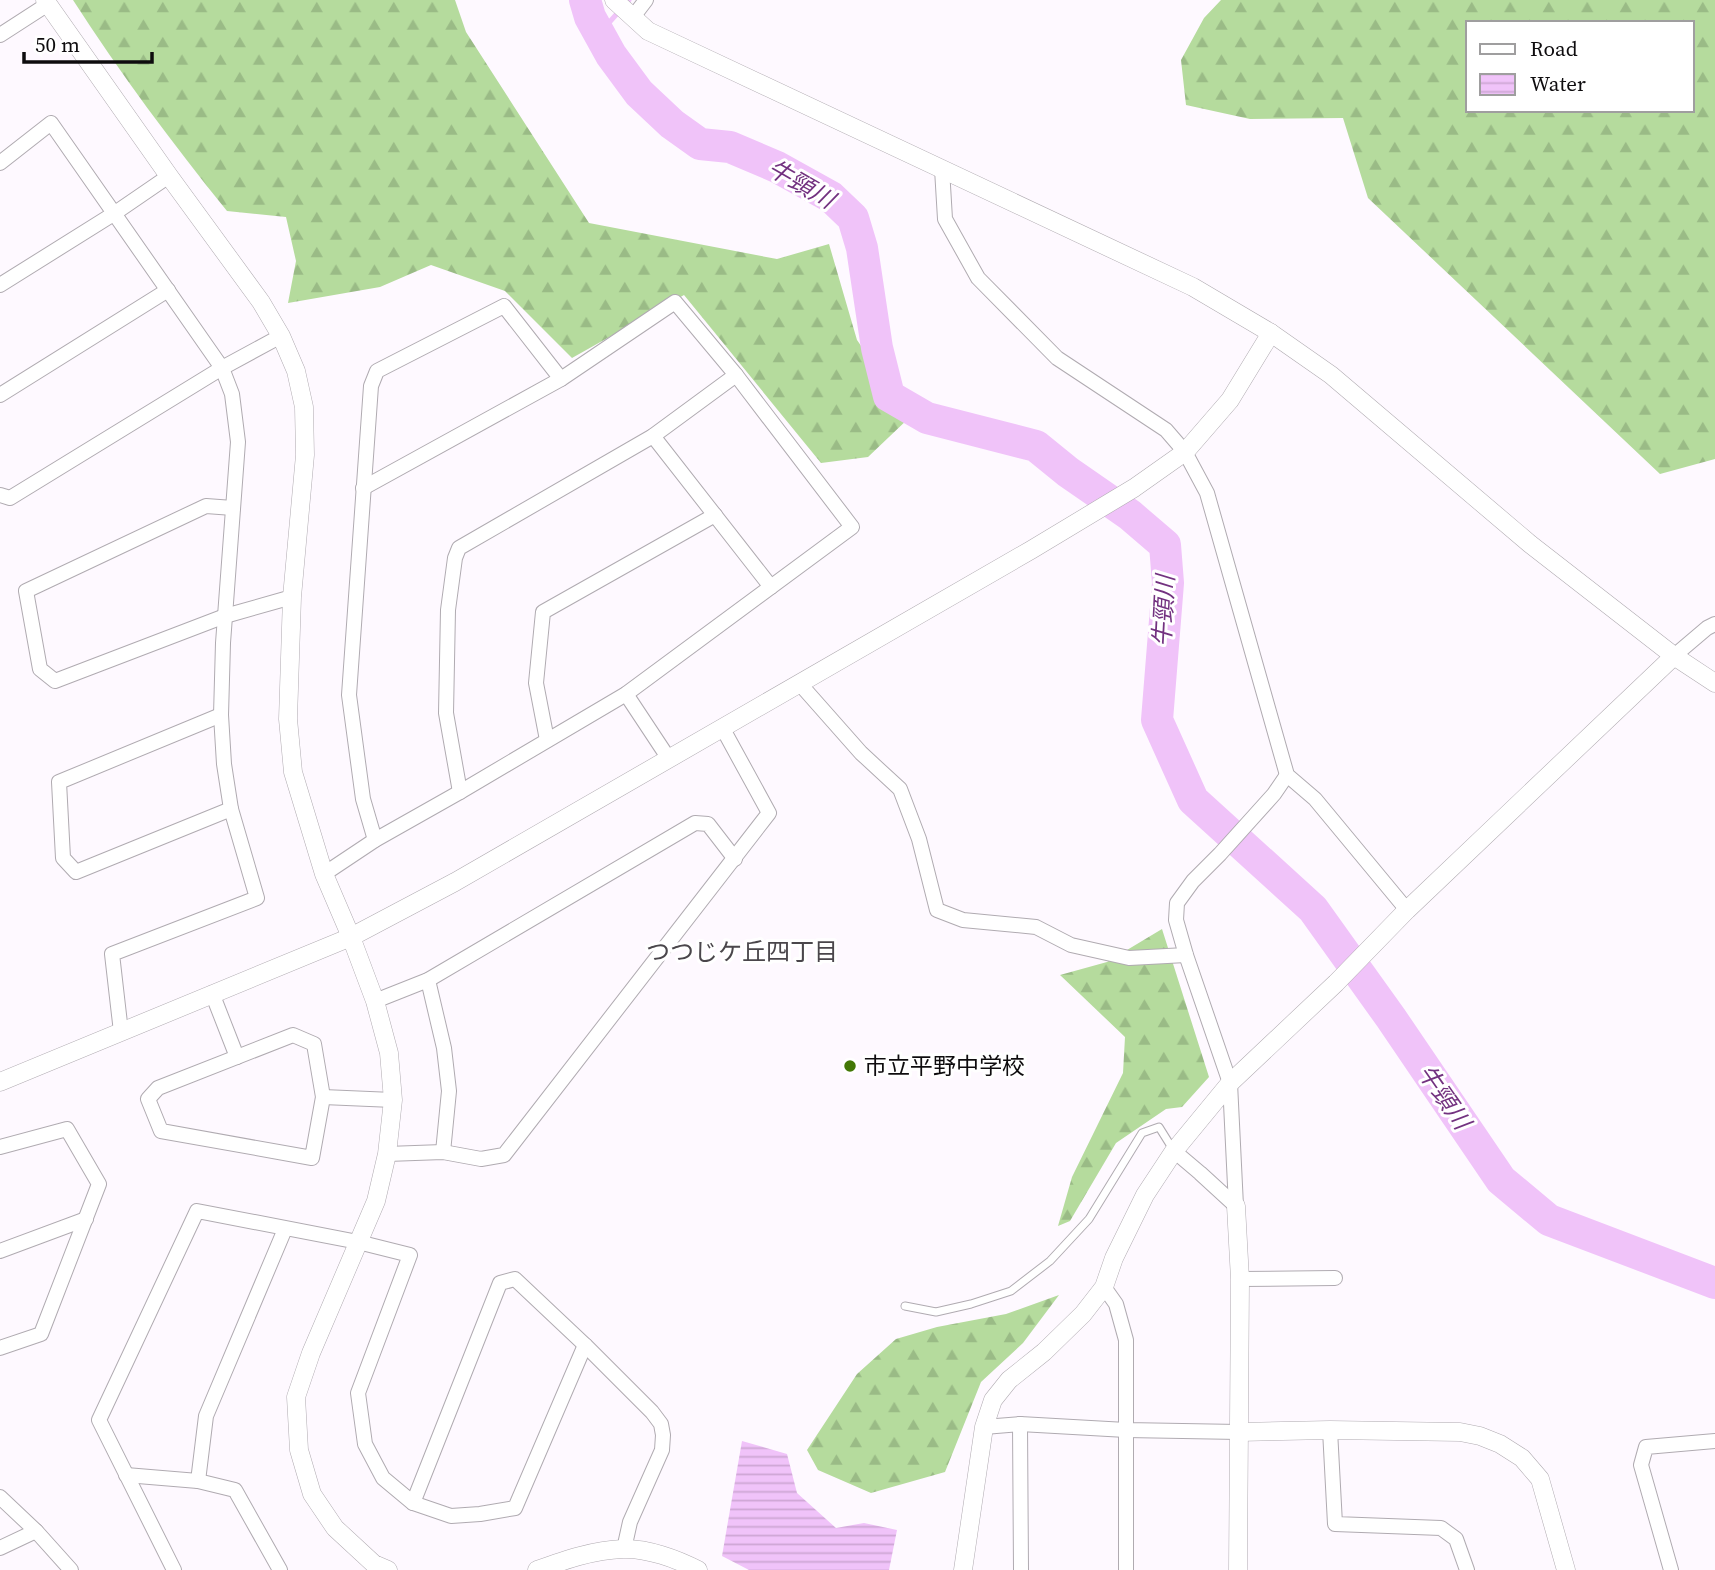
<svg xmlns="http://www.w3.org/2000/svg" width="1715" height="1570" viewBox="0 0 1715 1570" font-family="'Source Serif 4','Noto Sans JP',serif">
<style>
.forest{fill:url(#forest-firs);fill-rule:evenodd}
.water{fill:url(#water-rules)}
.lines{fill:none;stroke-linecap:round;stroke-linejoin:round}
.stream{stroke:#f0c3f9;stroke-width:5}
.river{stroke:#f0c3f9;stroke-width:32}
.service-casing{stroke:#b0abb1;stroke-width:9}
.minor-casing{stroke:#b0abb1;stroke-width:16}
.tertiary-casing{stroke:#b0abb1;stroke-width:19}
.service{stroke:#fff;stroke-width:7}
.minor{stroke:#fff;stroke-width:14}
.tertiary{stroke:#fff;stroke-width:18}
.poi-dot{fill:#427705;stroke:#fff;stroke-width:2.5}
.labels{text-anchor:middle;stroke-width:6;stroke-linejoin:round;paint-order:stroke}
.poi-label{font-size:23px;fill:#0e0c0e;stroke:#fff;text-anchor:start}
.water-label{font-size:24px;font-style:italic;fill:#733280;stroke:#fff}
.neighbourhood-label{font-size:24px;fill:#4a464b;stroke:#fff}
</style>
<defs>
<pattern id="forest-firs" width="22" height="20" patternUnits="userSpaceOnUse" patternTransform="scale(1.75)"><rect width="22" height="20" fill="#b5db9d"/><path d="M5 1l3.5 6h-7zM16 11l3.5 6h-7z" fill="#9abb86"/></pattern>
<pattern id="water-rules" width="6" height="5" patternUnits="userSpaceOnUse" patternTransform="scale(1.75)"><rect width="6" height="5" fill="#f0c3f9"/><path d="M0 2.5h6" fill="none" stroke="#cda6d4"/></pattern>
</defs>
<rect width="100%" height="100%" fill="#fef9ff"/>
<g class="forest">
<path d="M73,0H455L466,32L589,223L777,259L829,244L857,340L910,417L868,457L821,463L684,295L572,358L505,291L431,265L380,287L288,303L296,261L286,217L227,211C172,143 120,73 73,0Z"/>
<path d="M1221,0H1715V459L1660,474L1368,198L1343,118L1250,119L1186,105L1181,60L1204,18ZM1468,23H1692V110H1468Z"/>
<path d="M1162,929L1209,1077L1182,1107L1166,1109L1116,1143L1070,1221L1058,1226L1072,1177L1123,1073L1125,1037L1060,975L1107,962Z"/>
<path d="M1059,1295L1023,1343L981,1382L945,1472L871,1493L818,1470L807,1450L857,1374L896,1339L937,1327L1006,1314Z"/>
</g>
<path class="water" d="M742,1441L787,1454L797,1493L836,1528L864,1523L897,1530L889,1570H749L722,1556Z"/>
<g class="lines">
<path class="stream" d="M599,34L629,0"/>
<path class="river" d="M585,0L590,17L611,55L639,93L672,124L700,144L730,147L777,167L831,197L853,218L862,248L877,348L889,396L927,418L1036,446L1068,472L1130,515L1165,545L1168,583L1157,720L1193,800L1313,909L1391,1018L1501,1180L1549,1220L1715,1283"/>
<g class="service-casing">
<path id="service" d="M905,1306L936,1312L971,1304L1011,1291L1050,1261L1089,1219L1142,1133L1159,1127L1174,1151"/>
</g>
<g class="minor-casing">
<g id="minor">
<path d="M633,17L646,0"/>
<path d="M0,35L48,4"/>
<path d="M0,163L51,123L222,368L232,394L238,442L223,643L221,715L224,764L231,809L257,898L112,954L121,1032"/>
<path d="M942,169L945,219L978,278L1057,358L1166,430L1185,452L1207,493L1287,775L1315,799L1407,910"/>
<path d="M0,285L115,213L169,176"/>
<path d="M0,395L168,290"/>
<path d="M653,436L771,587"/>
<path d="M0,495L10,498L222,368L281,336"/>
<path d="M233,508L206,506L26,591L40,669L55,681L225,616L292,597"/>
<path d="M1674,656L1707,628L1715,624"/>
<path d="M800,684L861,753L900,789L919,839L937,910L963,920L1036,927L1071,945L1129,958L1186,955"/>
<path d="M626,694L669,759"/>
<path d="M221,715L59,782L63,858L76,872L231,809"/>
<path d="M547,740L536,683L543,612L715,515"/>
<path d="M460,792L446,713L448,610L455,558L459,548L653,436L736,375"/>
<path d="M375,840L363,799L349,695L371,386L377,371L504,306L561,379"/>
<path d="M324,874L375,840L460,792L626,694L852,527L736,375L675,302L561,379L363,488"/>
<path d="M428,980L444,1048L449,1091L443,1152"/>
<path d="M212,993L237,1057"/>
<path d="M375,1001L428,980L695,823L708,824L735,859"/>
<path d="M293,1035L314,1044L323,1097L312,1158L161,1131L148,1099L158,1088Z"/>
<path d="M323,1097L393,1100"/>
<path d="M0,1147L67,1129L99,1184L41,1334L0,1348"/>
<path d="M1174,1151L1200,1173L1236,1206"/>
<path d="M387,1154L443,1152L481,1159L504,1155L769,813L723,729"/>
<path d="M1236,1206L1230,1083L1186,955L1176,920L1177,903L1193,881L1220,854L1274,794L1287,775"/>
<path d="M0,1251L86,1219"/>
<path d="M1240,1279L1335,1278"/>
<path d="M1104,1287L1116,1304L1126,1340V1570"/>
<path d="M1020,1424L1021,1570"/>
<path d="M984,1427L1020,1424L1126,1430L1239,1432"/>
<path d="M1330,1430L1335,1524L1441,1528L1456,1539L1467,1570"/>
<path d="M126,1475L198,1481L235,1490L280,1570"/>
<path d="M198,1481L206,1416L285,1229"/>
<path d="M0,1497L36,1531L71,1570"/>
<path d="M413,1503L500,1283L515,1279L585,1345L652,1412L661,1424L663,1435L662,1450L630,1522L624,1549"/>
<path d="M0,1548L36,1531"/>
<path d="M174,1570L99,1420L197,1211L358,1242L410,1255L358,1393L365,1444L383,1478L413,1503L451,1516L480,1514L515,1508L585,1345"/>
<path d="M1671,1570L1641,1465L1646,1447L1715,1441"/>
</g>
</g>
<g class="tertiary-casing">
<g id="tertiary">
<path d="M45,0L169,176L261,302L281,336L296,371L304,407L305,455L292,597L288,719L293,772L324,874L351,937L375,1001L389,1053L393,1100L387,1154L376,1201L311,1353L296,1397L299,1450L312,1494L335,1528L374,1564L388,1570"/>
<path d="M614,0L648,31L1193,287L1271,333L1331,375L1530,544L1674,656L1715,683"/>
<path d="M0,1082L351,937L455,882L1031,550L1134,488L1185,452L1230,400L1271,333"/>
<path d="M1236,1206L1240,1279L1238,1570"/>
<path d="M1239,1432L1330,1430L1460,1432L1480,1436L1500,1444L1522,1458L1540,1479L1566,1570"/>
<path d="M537,1570C565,1560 593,1550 623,1549C647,1548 677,1559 698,1570"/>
<path d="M963,1570L984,1427L993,1400L1009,1380L1044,1352L1083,1314L1104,1287L1114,1258L1145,1195L1174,1151L1230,1083L1336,983L1407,910L1674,656"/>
</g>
</g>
<use href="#service" class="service"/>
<use href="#minor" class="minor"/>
<use href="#tertiary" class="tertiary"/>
</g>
<circle class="poi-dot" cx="850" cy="1066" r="7"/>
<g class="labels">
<g class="poi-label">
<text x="864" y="1074">市立平野中学校</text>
</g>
<g class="water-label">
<text transform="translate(801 184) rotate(30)" y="8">牛頸川</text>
<text transform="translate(1164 611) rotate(-87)" y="8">牛頸川</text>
<text transform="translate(1444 1097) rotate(55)" y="8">牛頸川</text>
</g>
<g class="neighbourhood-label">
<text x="742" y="960">つつじケ丘四丁目</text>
</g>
</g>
<rect x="1466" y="21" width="228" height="91" fill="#ffffff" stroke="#9f9e9f" stroke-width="2"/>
<rect x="1480" y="44" width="35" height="10" fill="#ffffff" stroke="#9f9e9f" stroke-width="2"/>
<text x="1530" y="56" font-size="21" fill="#0e0c0e">Road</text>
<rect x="1480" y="74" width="35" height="21" fill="url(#water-rules)" stroke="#9f9e9f" stroke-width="2"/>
<text x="1530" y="91" font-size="21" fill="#0e0c0e">Water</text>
<path d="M24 52v10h128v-10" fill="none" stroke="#0e0c0e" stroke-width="3.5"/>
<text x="35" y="52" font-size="21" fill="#0e0c0e" stroke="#ffffff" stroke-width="5" paint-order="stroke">50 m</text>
</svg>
